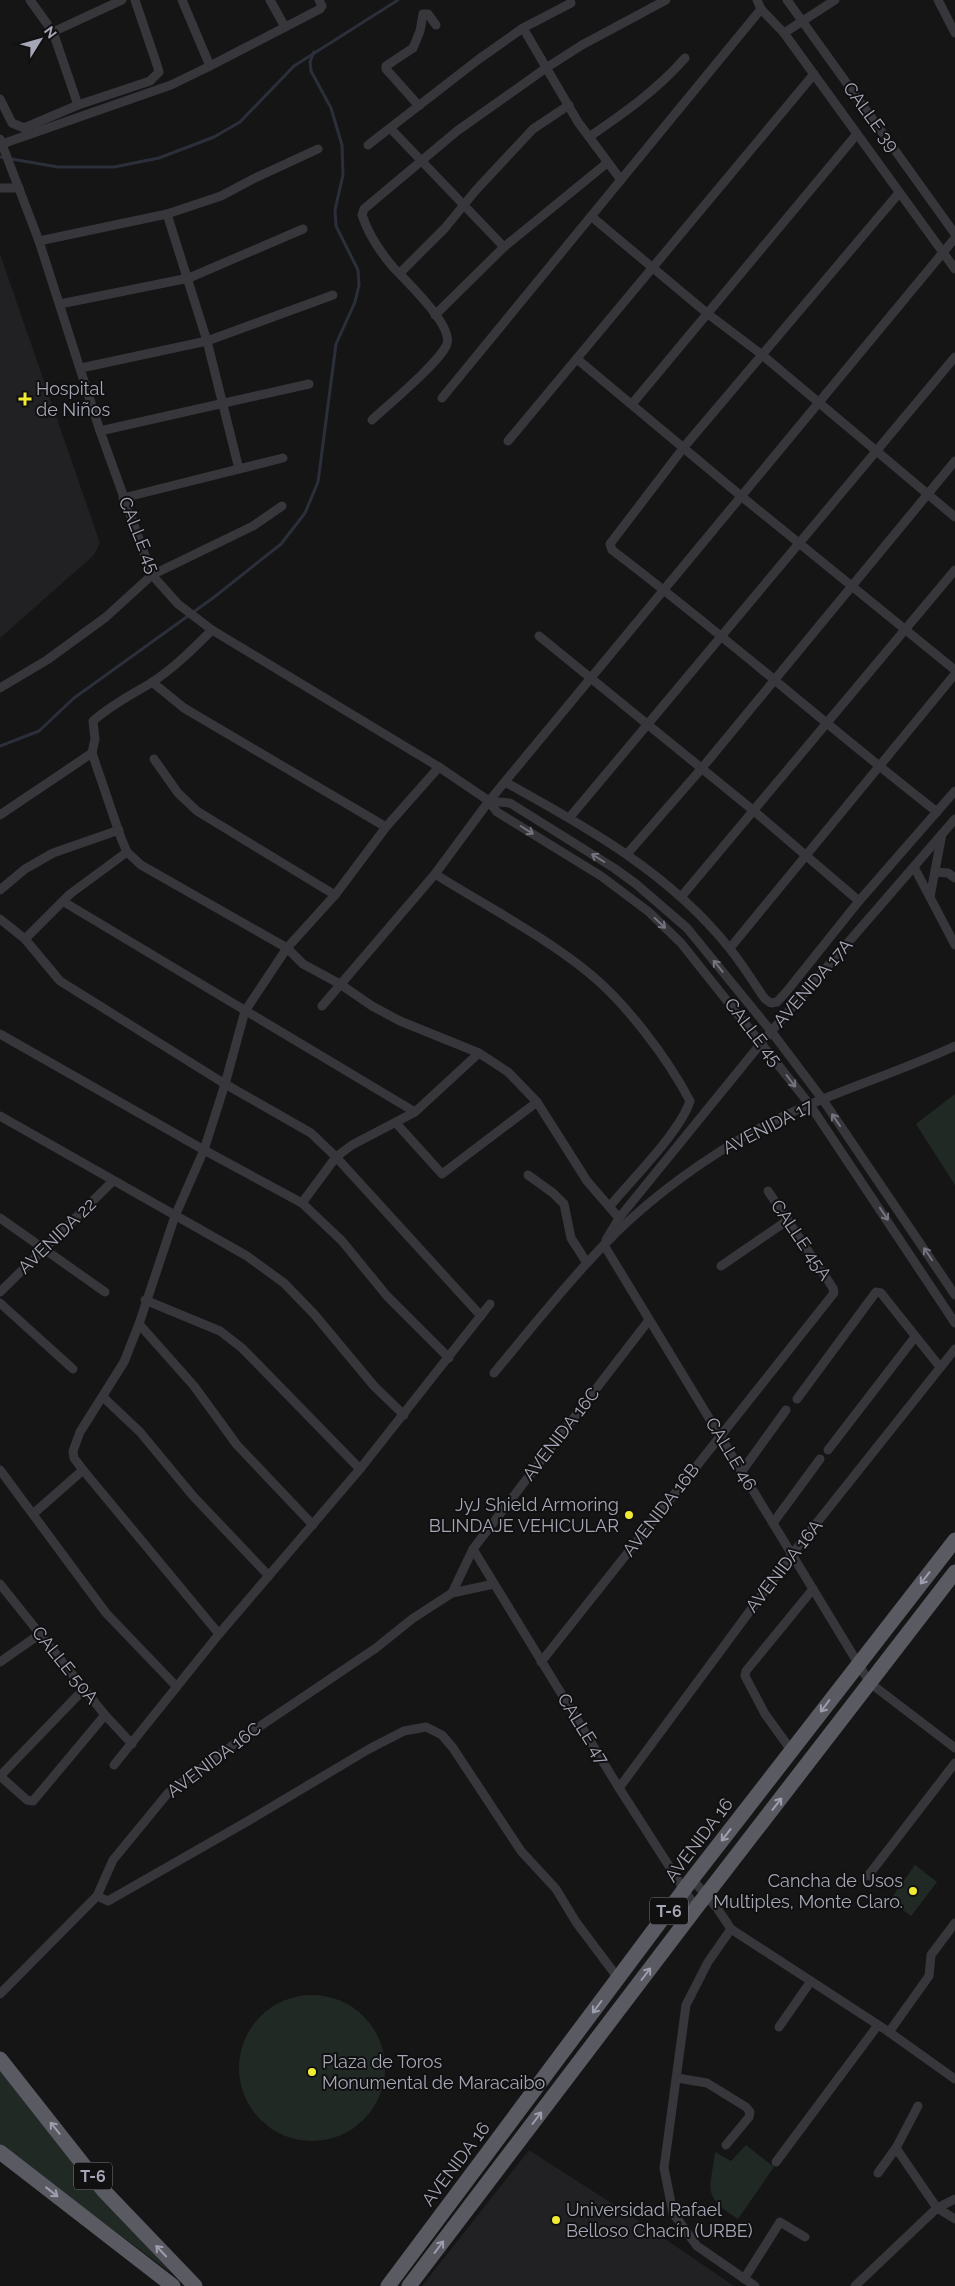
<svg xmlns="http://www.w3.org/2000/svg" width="955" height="2286" viewBox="0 0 955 2286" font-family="Raleway,sans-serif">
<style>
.built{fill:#212123}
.green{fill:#212925}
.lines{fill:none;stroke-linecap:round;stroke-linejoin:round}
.stream{stroke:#2b2f3a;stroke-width:3}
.minor{stroke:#36363b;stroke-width:9}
.trunk{stroke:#5a5a63;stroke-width:15}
.oneway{stroke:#74747f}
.oneway2{stroke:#9e9fae}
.poi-dot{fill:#f0ea33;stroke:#101011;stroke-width:2}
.labels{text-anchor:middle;stroke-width:4;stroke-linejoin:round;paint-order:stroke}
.shield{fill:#101011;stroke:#797a84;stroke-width:1}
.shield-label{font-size:16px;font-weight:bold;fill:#a6a7b6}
.street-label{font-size:18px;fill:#a6a7b6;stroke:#101011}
.poi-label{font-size:18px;fill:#a6a7b6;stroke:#101011;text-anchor:start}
</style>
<rect width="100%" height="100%" fill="#151516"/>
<g class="built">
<path d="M0,254L100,543L94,555L0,638Z"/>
<path d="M529,2150L633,2217L734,2286H422Z"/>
</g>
<g class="green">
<path d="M955,1094V1185L916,1124Z"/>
<path d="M915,1865L937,1882L911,1916L890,1900Z"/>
<circle cx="312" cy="2068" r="73"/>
<path d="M0,2070L92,2186L171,2273L0,2145Z"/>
<path d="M746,2145L774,2167L738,2219C702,2196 710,2192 715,2152L731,2161Z"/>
</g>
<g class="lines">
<g class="stream">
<path d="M0,157L58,167H114L159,158L214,137L240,122L294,66L398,0"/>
<path d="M0,746L39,731L74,698L213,598L281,544L305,513L318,482L336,344L355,302L359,285L358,270L336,226L335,210L343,175L342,145L331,108L311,71L310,62L314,52"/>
</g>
<g class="minor">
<path d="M30,0L53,32L78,105"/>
<path d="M270,0L285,27"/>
<path d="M757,0L761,9L784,33"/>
<path d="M787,0L955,234"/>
<path d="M835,0L784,33L955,269"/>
<path d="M938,0L955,33"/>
<path d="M523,28L578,122L621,180"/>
<path d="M53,32L122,0"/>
<path d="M210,66L320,9L322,6L319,0"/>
<path d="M0,99L12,123L24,128L78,105L150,81L159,72L157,65L135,0"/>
<path d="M419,106L386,69V66L413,48L420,31L423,14H428L436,25"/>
<path d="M390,128L504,247"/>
<path d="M589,137C624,113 657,90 685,58"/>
<path d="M0,139L39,241L100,431L152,575L178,604L212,630L439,767L489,801L497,812L601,876L649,912L681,943L810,1105L955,1323"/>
<path d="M2,144L171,85L210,66L182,0"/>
<path d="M368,145L479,59L523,28L571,3"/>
<path d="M0,188H19"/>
<path d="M899,193L684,447L610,544L612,550C723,634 827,726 937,812"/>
<path d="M167,214L207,341L239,469"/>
<path d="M592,217L708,314L761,354L955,517"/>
<path d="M39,241L167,214L221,196L253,179L318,149"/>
<path d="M400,273L445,228L476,190L533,129L569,105"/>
<path d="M60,304L189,278L303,229"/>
<path d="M435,315L504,247L607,163"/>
<path d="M577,359L741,496L955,670"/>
<path d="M81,368L207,341L333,295"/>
<path d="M442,398L761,9"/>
<path d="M632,404L857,134"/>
<path d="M372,420C388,405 440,362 447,344C453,325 406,281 393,267C381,253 368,233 362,215L364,209L457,131L546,68L582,45L666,0"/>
<path d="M100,431L309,384"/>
<path d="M508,441L814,74"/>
<path d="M123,498L283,458"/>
<path d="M539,636L754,811L859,901"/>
<path d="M152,682L184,708L386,827"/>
<path d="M0,688L47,660L106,617L152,575L253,526L282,506"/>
<path d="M92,753L121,838L127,852L141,865L287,948L303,964L340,984L372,1006L400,1021L479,1053L508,1072L537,1102L587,1181L619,1218"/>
<path d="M154,759L178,793L197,811L335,895"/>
<path d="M505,782C587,827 671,874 730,949C743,965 753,982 765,999L771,1003L777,1002L787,991L859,901L955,791"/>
<path d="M489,801L510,803L614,868L636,884L687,928L771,1031L823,1100L955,1295"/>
<path d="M0,815L92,753L95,739L93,721C111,705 131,695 151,683C174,668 193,649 212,630"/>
<path d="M570,817L955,357"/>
<path d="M627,854L702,768L955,461"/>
<path d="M914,867L955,945"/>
<path d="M935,872L948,873L955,878"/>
<path d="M435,874C486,906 542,935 589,973C626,1003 668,1059 690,1101C680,1132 632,1179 610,1206"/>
<path d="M0,890L25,869L53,853L119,830"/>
<path d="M681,897L955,570"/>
<path d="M930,897L942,834"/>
<path d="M64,902L415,1112"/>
<path d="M0,919L25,939L60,981L225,1084L311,1133L336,1157L481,1316"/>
<path d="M25,939L70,894L127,852"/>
<path d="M730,948L955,674"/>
<path d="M322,1006L435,874L489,801L955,238"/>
<path d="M0,1034L204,1150L302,1203L342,1241L387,1296L449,1358"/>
<path d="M0,1116L247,1256L284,1283L314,1314L374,1386L404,1415"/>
<path d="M396,1123L442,1174L537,1102"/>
<path d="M528,1175L553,1193L564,1204L571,1238L587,1263"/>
<path d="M302,1203L336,1157L352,1145L415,1112L479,1053"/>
<path d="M0,1218L105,1292"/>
<path d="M606,1240L619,1218L762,1042L955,819"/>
<path d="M604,1245L870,1683L955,1748"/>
<path d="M721,1266L788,1220"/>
<path d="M0,1292L113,1181"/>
<path d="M145,1300L220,1331L242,1348L360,1469"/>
<path d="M0,1303L73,1369"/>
<path d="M139,1324L194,1386L237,1445L313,1525"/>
<path d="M494,1373C530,1330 564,1286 603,1246C643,1204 690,1169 740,1139C807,1099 884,1079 955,1046"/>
<path d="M103,1397L140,1432L193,1496L269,1576"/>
<path d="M797,1399L876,1292L881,1293L940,1367"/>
<path d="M828,1450L915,1337"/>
<path d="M0,1470L106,1613L176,1686"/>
<path d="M83,1470L219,1634"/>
<path d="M742,1471L786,1410"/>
<path d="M33,1514L83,1470L74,1458L73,1451L80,1432L124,1362L139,1324L175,1216L204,1150L225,1084L245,1011L287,948L335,895L386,827L439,767"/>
<path d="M773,1523L820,1459"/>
<path d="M473,1549L619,1788L696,1908"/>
<path d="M0,1584L105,1715L132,1744"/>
<path d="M452,1593L473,1549L649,1320"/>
<path d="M0,1662L40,1634"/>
<path d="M541,1662L834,1293L833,1288L768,1191"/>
<path d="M84,1689L0,1776L27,1800L33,1801L105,1715"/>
<path d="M791,1750L765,1714L745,1676L746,1671L813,1589"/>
<path d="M114,1765L219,1634L360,1469L490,1304"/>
<path d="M619,1788L792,1554L955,1349"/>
<path d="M868,1876L955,1763"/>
<path d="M692,1879L717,1908L731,1929L708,1962L686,2005L664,2168L673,2213L697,2246L755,2286"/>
<path d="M97,1896L108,1901L248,1821L369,1749L404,1731L426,1727L442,1735L453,1748L521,1851L556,1889L576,1922L618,1978"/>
<path d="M731,1929L889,2032L955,2079"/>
<path d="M0,1994L97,1896L113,1860L168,1793L241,1739L376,1648L412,1619L452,1593L494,1584"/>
<path d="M779,2027L811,1981"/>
<path d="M889,2032L929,1976L931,1955L955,1923"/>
<path d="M677,2078L707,2083L746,2107L750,2112L749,2117L726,2145"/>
<path d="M896,2148L937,2208L955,2219"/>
<path d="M776,2162L878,2025"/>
<path d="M878,2173L896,2148L918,2106"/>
<path d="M744,2279L780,2222L805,2237"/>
<path d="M855,2286L937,2208L955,2199"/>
</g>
<g class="trunk">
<path d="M0,2059L104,2191L195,2286"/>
<path d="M0,2152L173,2286"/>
<path d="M388,2286L692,1879L955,1540"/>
<path d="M409,2286L696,1908L955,1572"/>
</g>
</g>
<defs><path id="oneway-shaft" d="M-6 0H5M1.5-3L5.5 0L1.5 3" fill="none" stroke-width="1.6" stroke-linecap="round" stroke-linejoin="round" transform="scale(1.25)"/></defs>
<g class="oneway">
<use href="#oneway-shaft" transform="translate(527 830) rotate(32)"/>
<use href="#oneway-shaft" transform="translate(598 858) rotate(-148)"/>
<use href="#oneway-shaft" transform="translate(660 923) rotate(43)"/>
<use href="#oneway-shaft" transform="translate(718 966) rotate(-129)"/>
<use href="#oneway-shaft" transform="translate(791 1081) rotate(53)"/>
<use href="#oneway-shaft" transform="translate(836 1120) rotate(-124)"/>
<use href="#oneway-shaft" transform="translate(884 1214) rotate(56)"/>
<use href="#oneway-shaft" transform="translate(928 1254) rotate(-124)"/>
</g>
<g class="oneway2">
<use href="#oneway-shaft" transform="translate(925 1578) rotate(128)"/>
<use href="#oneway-shaft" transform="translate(825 1706) rotate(127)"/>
<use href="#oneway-shaft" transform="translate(777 1804) rotate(-52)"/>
<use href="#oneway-shaft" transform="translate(726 1835) rotate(128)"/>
<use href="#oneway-shaft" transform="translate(646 1974) rotate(-53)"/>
<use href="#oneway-shaft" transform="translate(597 2007) rotate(127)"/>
<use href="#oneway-shaft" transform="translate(537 2118) rotate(-53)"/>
<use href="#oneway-shaft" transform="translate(55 2128) rotate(-129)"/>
<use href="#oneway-shaft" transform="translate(52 2192) rotate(38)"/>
<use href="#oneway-shaft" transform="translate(439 2247) rotate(-53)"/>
<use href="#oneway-shaft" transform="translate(161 2251) rotate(-133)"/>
</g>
<g class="poi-dot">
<path d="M22.5 391.5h5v5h5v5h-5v5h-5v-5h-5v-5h5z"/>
<circle cx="629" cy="1515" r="5"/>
<circle cx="913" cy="1891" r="5"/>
<circle cx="312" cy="2072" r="5"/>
<circle cx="556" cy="2220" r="5"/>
</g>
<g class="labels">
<g class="shield">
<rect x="650" y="1897.5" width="38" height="27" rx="4"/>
<rect x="74" y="2162.5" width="38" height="27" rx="4"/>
</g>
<g class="shield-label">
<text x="669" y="1917">T-6</text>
<text x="93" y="2182">T-6</text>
</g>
<g class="street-label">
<text transform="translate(871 117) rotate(54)" y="6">CALLE 39</text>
<text transform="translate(139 535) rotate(68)" y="6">CALLE 45</text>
<text transform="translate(813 983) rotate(-49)" y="6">AVENIDA 17A</text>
<text transform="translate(753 1032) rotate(52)" y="6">CALLE 45</text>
<text transform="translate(768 1127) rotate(-27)" y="6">AVENIDA 17</text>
<text transform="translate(57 1236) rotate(-44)" y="6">AVENIDA 22</text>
<text transform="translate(801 1240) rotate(56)" y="6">CALLE 45A</text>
<text transform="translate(561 1434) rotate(-52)" y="6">AVENIDA 16C</text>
<text transform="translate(731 1454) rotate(59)" y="6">CALLE 46</text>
<text transform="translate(661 1510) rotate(-52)" y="6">AVENIDA 16B</text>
<text transform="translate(784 1566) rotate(-52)" y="6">AVENIDA 16A</text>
<text transform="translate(65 1665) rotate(51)" y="6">CALLE 50A</text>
<text transform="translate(583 1729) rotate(58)" y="6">CALLE 47</text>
<text transform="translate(214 1760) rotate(-37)" y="6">AVENIDA 16C</text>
<text transform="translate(699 1840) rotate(-53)" y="6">AVENIDA 16</text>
<text transform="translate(456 2164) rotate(-53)" y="6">AVENIDA 16</text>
</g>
<g class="poi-label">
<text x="36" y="395">Hospital<tspan x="36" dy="21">de Niños</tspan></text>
<text x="619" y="1511" text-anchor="end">JyJ Shield Armoring<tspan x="619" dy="21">BLINDAJE VEHICULAR</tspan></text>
<text x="903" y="1887" text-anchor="end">Cancha de Usos<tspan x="903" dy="21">Multiples, Monte Claro.</tspan></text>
<text x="322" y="2068">Plaza de Toros<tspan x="322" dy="21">Monumental de Maracaibo</tspan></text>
<text x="566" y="2216">Universidad Rafael<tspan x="566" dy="21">Belloso Chacín (URBE)</tspan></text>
</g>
</g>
<g transform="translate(40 40) rotate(53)" stroke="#101011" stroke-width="4" paint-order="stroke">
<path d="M0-4L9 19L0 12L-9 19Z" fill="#a6a7b6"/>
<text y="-8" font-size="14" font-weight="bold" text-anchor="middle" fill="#a6a7b6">N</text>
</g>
</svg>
